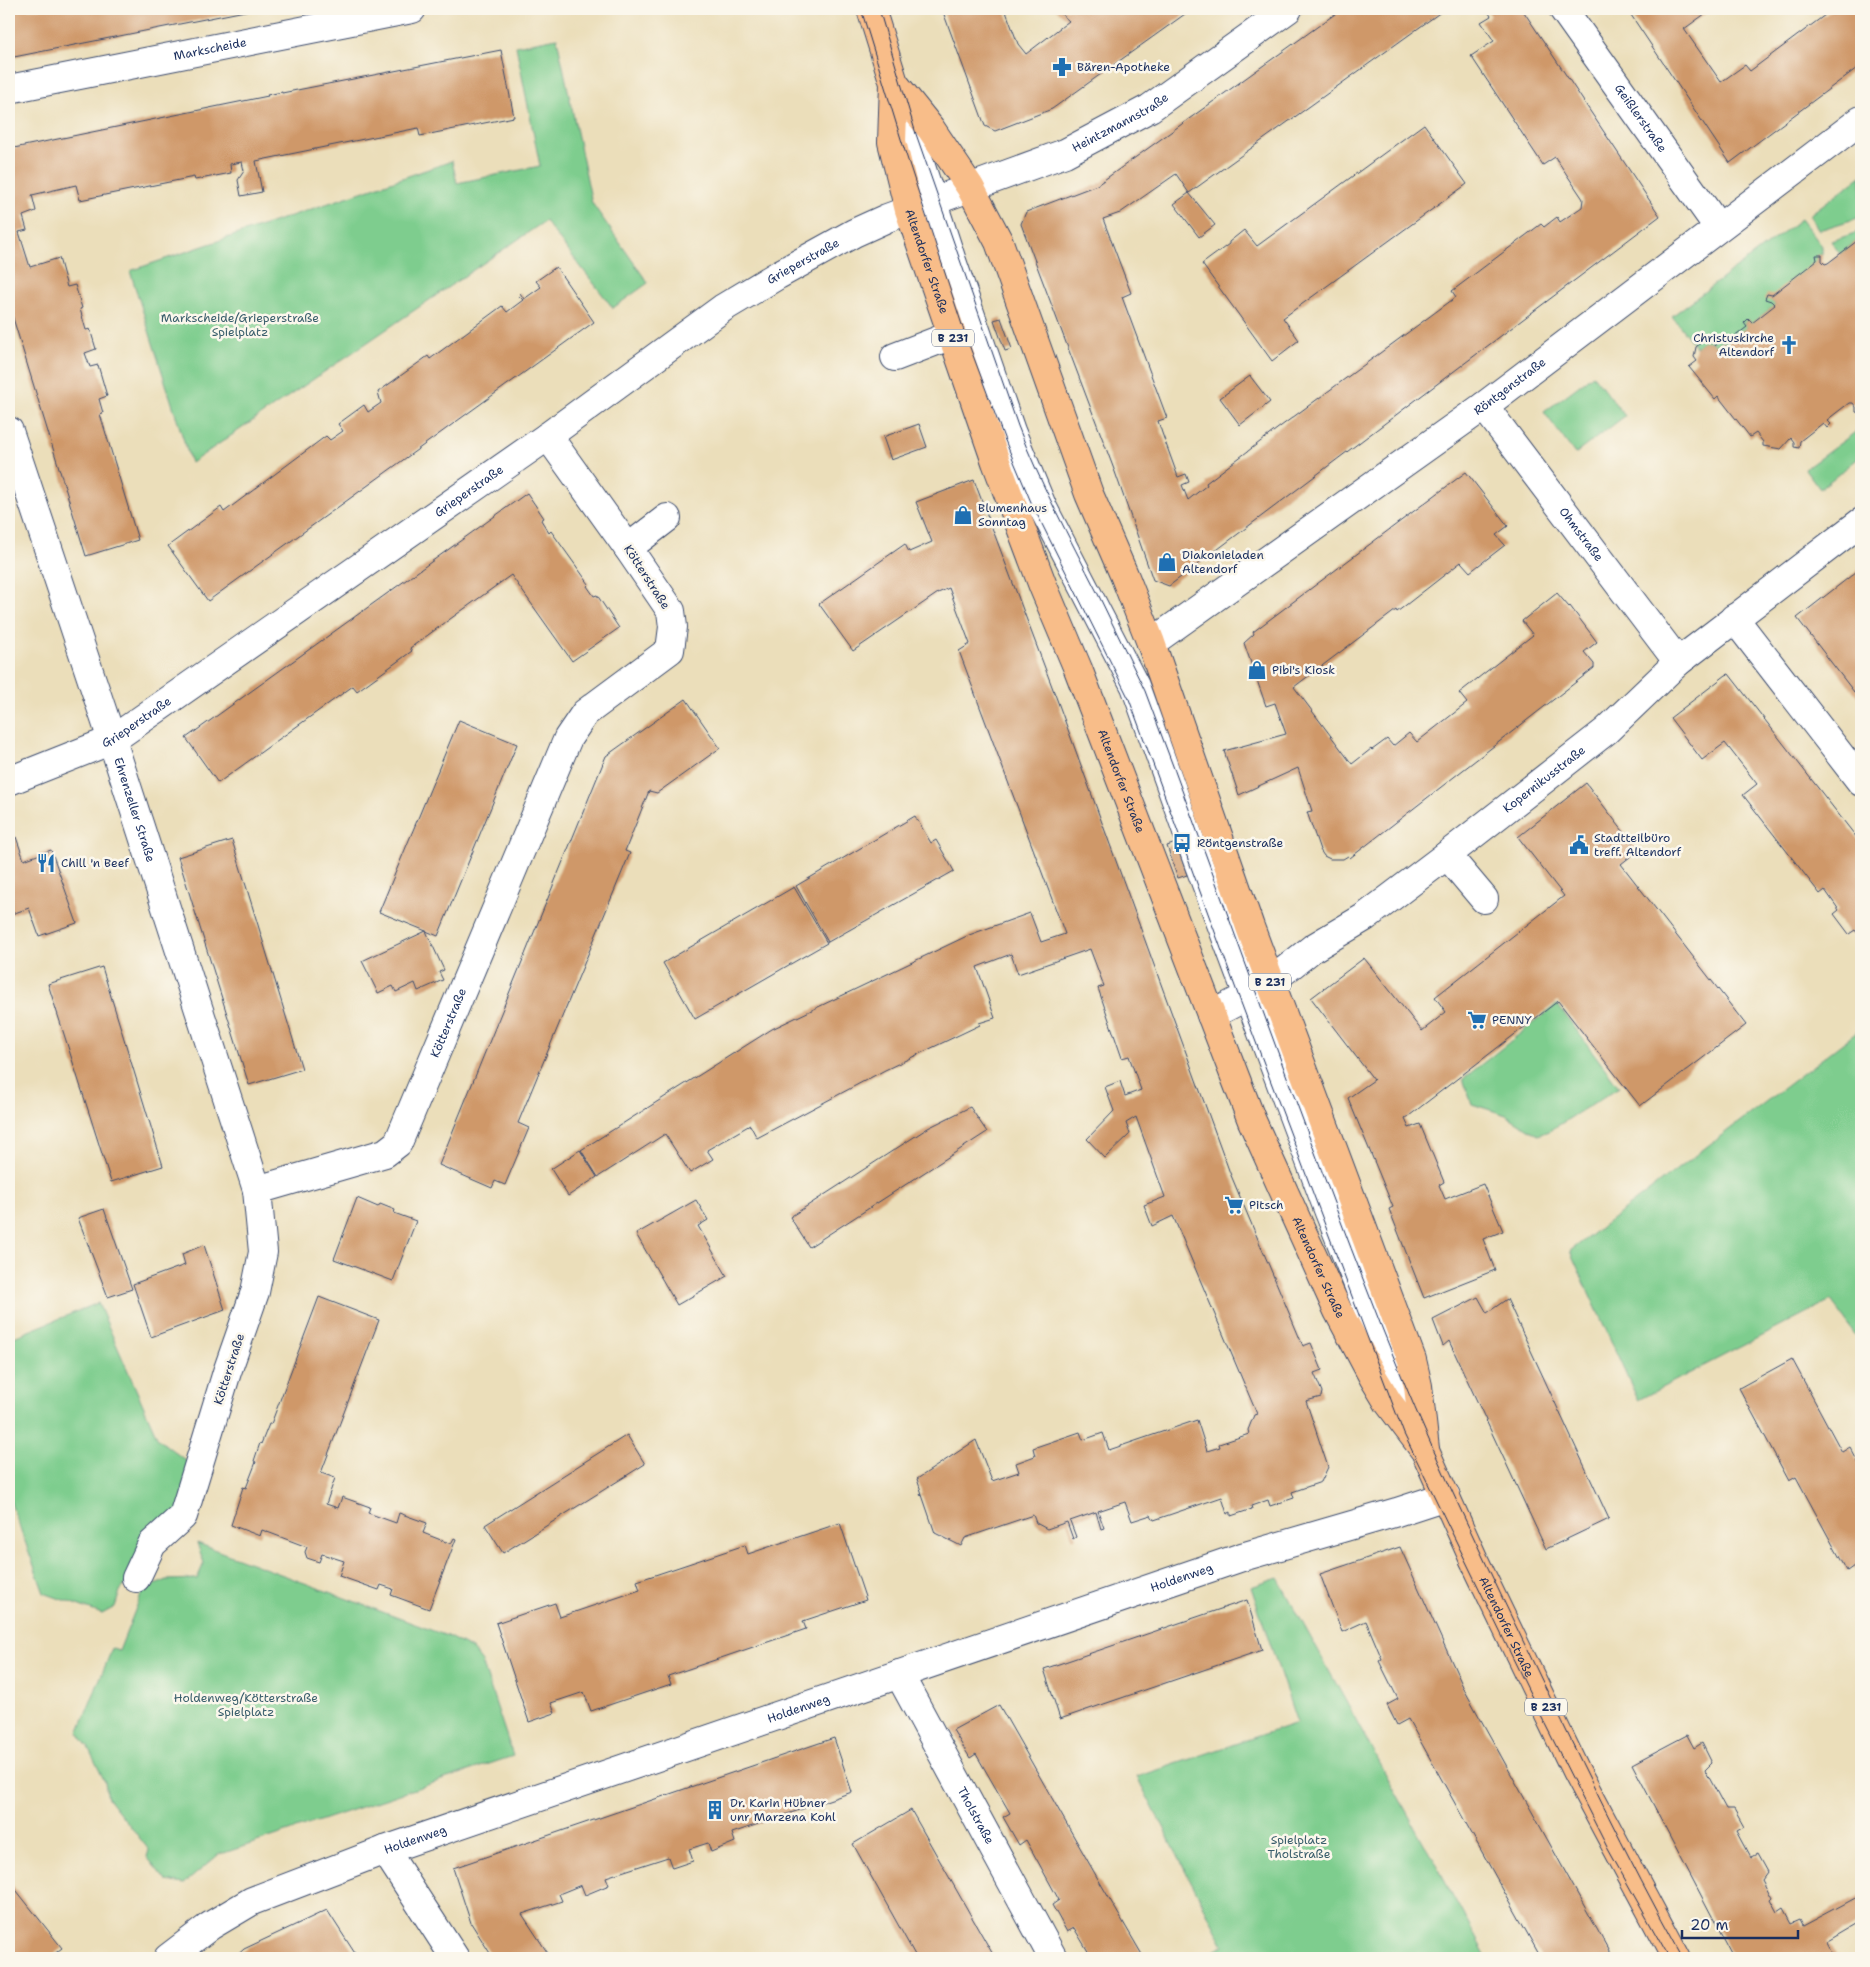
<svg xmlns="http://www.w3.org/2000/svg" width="1870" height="1967" viewBox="0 0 1870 1967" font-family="'Shantell Sans',sans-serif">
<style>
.green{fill:#7ecd8e;stroke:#4c7e76}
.building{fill:#cf9869}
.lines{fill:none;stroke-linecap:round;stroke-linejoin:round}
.minor-casing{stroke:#3a496c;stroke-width:30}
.major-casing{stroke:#3a496c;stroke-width:30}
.minor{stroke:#fff;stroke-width:28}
.major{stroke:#f8bd89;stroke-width:28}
.tram{stroke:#1b2f5e;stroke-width:1}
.labels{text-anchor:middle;stroke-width:5;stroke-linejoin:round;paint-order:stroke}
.shield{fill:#fbf7ec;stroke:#5e6b89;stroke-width:1}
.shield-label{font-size:11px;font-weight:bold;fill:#1b2f5e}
.street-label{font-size:12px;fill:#1b2f5e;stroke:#fbf7ec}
.poi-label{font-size:12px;fill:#1b2f5e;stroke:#fbf7ec;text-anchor:start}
.park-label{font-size:12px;fill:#395e6c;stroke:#fbf7ec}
</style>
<rect width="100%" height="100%" fill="#fbf7ec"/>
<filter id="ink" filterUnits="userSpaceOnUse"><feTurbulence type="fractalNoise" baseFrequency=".02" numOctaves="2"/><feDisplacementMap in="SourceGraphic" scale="10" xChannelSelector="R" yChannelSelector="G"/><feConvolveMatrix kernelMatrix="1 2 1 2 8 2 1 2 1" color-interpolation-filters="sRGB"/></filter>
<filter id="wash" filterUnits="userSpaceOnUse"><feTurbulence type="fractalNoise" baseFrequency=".0096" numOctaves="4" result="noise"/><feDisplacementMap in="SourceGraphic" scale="20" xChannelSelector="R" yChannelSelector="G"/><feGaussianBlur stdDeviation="1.12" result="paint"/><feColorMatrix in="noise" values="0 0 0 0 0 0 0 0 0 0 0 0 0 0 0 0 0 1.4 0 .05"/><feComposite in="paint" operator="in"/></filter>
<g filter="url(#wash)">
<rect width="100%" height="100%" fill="#ebdeba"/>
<g class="green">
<path d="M557,38L592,203L648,283L613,308L545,221L191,463L130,271L452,161L457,183L540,166L516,46Z"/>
<path d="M1861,176V217L1819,230L1809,215Z"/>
<path d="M1801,219L1822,246V255H1817V260L1771,301L1775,305L1752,323L1748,319L1744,323L1747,327L1725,344L1722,340L1715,346L1712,342L1703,341L1696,347L1672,316Z"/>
<path d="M1861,231V242L1857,241L1840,254L1831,241Z"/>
<path d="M1593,375L1625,416L1575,454L1544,412Z"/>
<path d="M1861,428V456L1820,489L1805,469Z"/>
<path d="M1557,1004L1619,1087L1551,1130L1538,1135L1506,1115L1472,1104L1463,1079Z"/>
<path d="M1861,1029V1343L1831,1300L1638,1400L1570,1251Z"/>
<path d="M98,1303L158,1439L194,1467L179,1513L120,1591L115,1607L102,1614L44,1593L9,1498V1339Z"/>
<path d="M197,1543L447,1636L472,1649L482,1662L513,1756L218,1855L184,1884L166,1881L147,1857L149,1850L108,1798L105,1782L88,1747L78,1733L112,1649L119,1651L143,1590L167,1580L197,1579L204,1563Z"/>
<path d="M1278,1578L1487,1958H1199L1224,1945L1137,1777L1297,1723L1251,1587Z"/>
</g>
<g id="blocks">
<g class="building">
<path d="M9,9H250V10L9,58Z"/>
<path d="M942,9H1005L1018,44L1026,54L1069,21L1056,9H1192L1052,109L995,131L985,126Z"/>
<path d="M1342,9H1445L1189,193L1176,174L1120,213L1103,219L1131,293L1122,297L1167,418L1158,421L1162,433L1178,477L1186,474L1189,482L1182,485L1188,500L1207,485L1206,483L1277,429L1456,297L1452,291L1541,224L1544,227L1557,217L1560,222L1582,207L1583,199L1555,157L1543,165L1471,56L1494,41L1481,22L1491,16L1486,9H1522L1660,216L1169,586L1153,580L1115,472L1021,224L1026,212L1097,185Z"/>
<path d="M1627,9H1708L1709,11L1684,29L1721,82L1745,65L1750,71L1833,9H1861V65L1730,163Z"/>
<path d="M501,50L514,117L420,136L418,128L256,161L262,192L241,196L238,180L244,171L242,162L230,164L231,173L195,180L194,177L80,200L76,185L32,195L36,211L23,216L27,230L19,232L30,267L59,258L67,287L75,285L82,308L80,309L86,330L90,329L96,349L85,353L90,367L98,365L107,396L99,399L103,413L100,414L138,540L86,556L9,305V149L268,96L267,95L282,92V93Z"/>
<path d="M1424,124L1467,184L1283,318L1299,340L1272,361L1202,264L1229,244V242L1244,230L1257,246Z"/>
<path d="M1189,193L1215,225L1199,237L1174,204Z"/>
<path d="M1857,241L1861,242L1860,413L1856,412V407L1853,403H1849L1827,420L1831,424L1827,428L1823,423L1800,441L1799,448L1794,447V442L1791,438L1781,449L1763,446V442L1756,433L1750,437L1718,396L1715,399L1689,367L1697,361L1694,357L1696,347L1703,341L1712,342L1715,346L1722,340L1725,344L1747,327L1744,323L1748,319L1752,323L1775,305L1771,301L1765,299L1767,294L1772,295L1817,260L1816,255H1822V261L1825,264L1828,263Z"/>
<path d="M556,267L594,322L208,601L168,546L221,507L224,512L326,436L330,440L343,431L338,424L364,405L368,412L381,403L378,392L428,356L430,359L502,306L507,312L523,300L518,295L520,293L524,299L541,287L536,281Z"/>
<path d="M1001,318L1012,349L1005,351L994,320Z"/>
<path d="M1250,376L1270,402L1240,425L1220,398Z"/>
<path d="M919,424L927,447L891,460L883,437Z"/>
<path d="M1466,472L1508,526L1496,535L1505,545L1470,572L1461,562L1397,612L1396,610L1294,687L1352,764L1371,749L1372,750L1387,739L1393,746L1409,733L1417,742L1467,703L1459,693L1533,635L1522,621L1557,593L1569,607L1570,606L1597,642L1584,652L1594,664V668L1350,858L1348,856L1343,859H1330L1324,856L1320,850L1307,812L1312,811L1298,768L1239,795L1224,751L1286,734L1275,703L1266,706L1244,643L1254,634L1253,632Z"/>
<path d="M974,480L1059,705L1230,1173L1303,1346L1311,1343L1322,1370L1314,1373L1322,1392L1321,1397L1306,1401L1328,1467L1321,1482L1292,1492L1294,1498L1270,1506L1268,1500L1251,1506L1252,1509L1231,1516V1512L1227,1514L1222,1497L1154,1520L1151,1515L1132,1521L1125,1502L1098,1511L1104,1528L1101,1529L1096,1512L1070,1521L1076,1537L1073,1539L1067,1522L1047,1529L1036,1523L1033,1515L965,1538L961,1546L935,1533L922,1495L921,1496L920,1494H922L917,1479L976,1440L992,1481L1019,1472L1016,1463L1035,1456L1033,1448L1080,1432L1083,1440L1103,1433L1109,1450L1197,1420L1207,1451L1220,1447L1219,1444L1249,1434L1248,1430L1254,1415L1257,1414L1173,1216L1152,1226L1144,1205L1165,1197L1136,1117L1126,1123L1130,1134L1105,1158L1087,1139L1114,1111L1105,1087L1120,1081L1125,1096L1141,1090L1129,1056L1122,1058L1098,988L1104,986L1090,949L1018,974L1011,954L977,967L995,1018L979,1023L980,1025L885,1070L757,1138L750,1125L707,1150L713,1159L690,1173L665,1134L598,1177L581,1150L772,1029L969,935L1030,913L1041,942L1065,934L959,651L970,644L949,588L938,593L853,651L819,604L905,544L909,552L932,542L916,502Z"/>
<path d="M527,493L544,518L541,520L549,533L551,531L589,584L587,586L594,596L597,595L619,628L572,661L511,575L410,648L412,651L357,691L353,686L218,783L186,738Z"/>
<path d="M1861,568V701L1797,618Z"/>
<path d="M1729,674L1861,843V938L1855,930L1849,934L1834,914L1839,910L1825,890L1820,894L1743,795L1757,784L1725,743L1702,760L1670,718L1726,675Z"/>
<path d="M686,699L720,748L657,793L649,791L625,851L630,853L518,1123L529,1128L505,1185L495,1181L492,1188L439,1165L606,756Z"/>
<path d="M459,720L517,744L438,936L426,931L444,970L439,972L443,980L418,991L415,983L396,992L393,986L378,993L362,961L426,931L379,912Z"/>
<path d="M1586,783L1640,853L1637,855L1635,853L1621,864L1746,1025L1640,1106L1558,1001L1405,1119L1409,1128L1420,1124L1444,1182L1439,1185L1445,1199L1483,1184L1503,1231L1483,1239L1495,1270L1424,1298L1389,1209L1393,1207L1348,1098L1374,1080L1311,998L1364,958L1422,1031L1446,1012L1435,997L1564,896L1518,837Z"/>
<path d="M915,816L931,843L936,840L954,871L828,942L796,886Z"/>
<path d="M16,837L24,860L51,850L77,923L39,936L29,908L9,915V840Z"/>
<path d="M232,840L302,1069L249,1085L178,857Z"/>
<path d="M1176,843L1187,875L1178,878L1167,846Z"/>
<path d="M794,887L827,943L695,1019L663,963Z"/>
<path d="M102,967L163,1166L111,1182L48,984Z"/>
<path d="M970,1107L987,1132L809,1247L790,1217L928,1128Z"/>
<path d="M580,1150L597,1177L568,1196L551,1169Z"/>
<path d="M357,1198L378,1207L380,1204L395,1210L394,1213L416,1221L393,1281L334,1259Z"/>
<path d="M696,1200L708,1220L698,1226L727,1276L677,1305L636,1234Z"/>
<path d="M104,1209L132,1289L108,1297L78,1218Z"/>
<path d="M204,1245L225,1310L151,1337L133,1284L185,1265L182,1254Z"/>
<path d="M319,1297L379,1320L321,1473L335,1478L326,1504L338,1508L342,1497L370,1507L368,1513L396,1523L399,1513L427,1523L423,1533L451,1544L454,1538L456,1539L429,1609L391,1595L393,1589L381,1585L379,1590L339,1576L344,1561L322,1554L319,1562L307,1558L305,1552L307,1547L262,1530L260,1536L231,1525L243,1487L246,1488L256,1462L254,1461L260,1443L261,1444L269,1424H271Z"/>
<path d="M1478,1297L1487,1313L1507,1299L1609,1519L1546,1549L1449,1341L1443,1346L1433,1320Z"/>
<path d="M1792,1359L1842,1452L1850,1447L1861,1468V1579L1854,1566L1847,1571L1796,1477L1789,1481L1739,1388Z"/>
<path d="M627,1435L645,1464L503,1553L485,1525Z"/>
<path d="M840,1523L866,1600L803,1621L806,1629L668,1676L671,1684L591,1711L584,1692L551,1703L555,1713L529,1722L496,1623L555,1603L560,1617L640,1590L637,1581L745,1545L748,1554Z"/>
<path d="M1400,1547L1465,1691L1613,1958H1541L1408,1719L1397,1725L1387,1705L1398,1699L1379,1661L1382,1659L1366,1621L1342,1632L1320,1574Z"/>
<path d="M1247,1600L1262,1650L1060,1719L1044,1669Z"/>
<path d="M999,1705L1098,1879L1144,1958H1092L1074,1928L1067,1932L1052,1905L1059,1900L1026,1840L1019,1845L1003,1817L1010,1813L976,1754L970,1758L953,1730Z"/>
<path d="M1687,1735L1694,1748L1702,1743L1712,1763L1705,1770L1726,1809H1734L1744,1827L1737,1831L1751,1857L1757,1854L1767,1872L1762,1879L1772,1898L1770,1900L1777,1913L1783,1909L1791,1924L1800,1920L1803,1926L1861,1895V1921L1827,1941L1836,1958H1734L1632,1764Z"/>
<path d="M834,1738L852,1792L732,1833L735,1842L711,1852L708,1843L689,1849L693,1861L672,1868L668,1857L606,1877L609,1885L585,1895L581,1885L559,1894L562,1901L522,1914L551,1958H493L471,1923L453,1868Z"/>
<path d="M911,1810L995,1958H911L915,1955L853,1844Z"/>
<path d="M9,1881L62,1948L49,1958H9Z"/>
<path d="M327,1910L358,1958H234L244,1949Z"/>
</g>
</g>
</g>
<g filter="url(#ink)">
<use href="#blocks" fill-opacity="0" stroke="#3a496c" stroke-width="1"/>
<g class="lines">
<g class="minor-casing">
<g id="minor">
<path id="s1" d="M1563,9L1718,227"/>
<path d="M895,87L952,261L1011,431L1043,508L1135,686L1199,865L1329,1212L1419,1437"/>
<path id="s2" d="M9,89L412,9"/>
<path d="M895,357L952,335"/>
<path id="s3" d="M1484,406L1678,662"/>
<path id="s4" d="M9,431L112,740L257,1190L263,1252L255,1292L227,1372L183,1516L152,1544L136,1578"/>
<path d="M628,548L667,518"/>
<path d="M1734,618L1861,782"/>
<path id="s5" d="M1151,643L1484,406L1861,120"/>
<path id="s6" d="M9,781L112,740L548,436L723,308L778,275L854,233L887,218L1065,153L1150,108L1288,9"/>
<path d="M1447,855L1484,899"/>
<path id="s7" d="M1211,1015L1240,1000L1270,982L1313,948L1365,917L1447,855L1606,731L1678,662L1861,522"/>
<path id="s8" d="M257,1190L385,1153L398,1143L568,738L585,713L670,650L673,627L671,611L628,548L548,436"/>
<path id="s9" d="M899,1674L1053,1958"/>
<path d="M385,1850L455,1958"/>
<path id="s10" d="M168,1958L210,1926L252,1901L385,1850L1242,1557L1397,1512L1446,1496"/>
</g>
</g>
<g class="major-casing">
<g id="major">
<path id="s11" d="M871,9L894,83L892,142L909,210L996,462L1043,586L1078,669L1252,1121L1338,1311L1373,1377L1388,1402L1425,1451L1474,1560L1576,1771L1676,1958"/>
<path d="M894,83L931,129L970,187L999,242L1089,494L1125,577L1151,643L1250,927L1412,1360L1418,1386L1425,1449"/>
</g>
</g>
<use href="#minor" class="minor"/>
<use href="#major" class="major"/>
<g class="tram">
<path d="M861,9L901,139L965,334L1004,438L1031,502L1129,699L1240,1000L1404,1434L1539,1712L1608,1849L1669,1958"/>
<path d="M879,9L916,134L1018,426C1040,483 1069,537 1097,592C1113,625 1129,658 1145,691C1225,903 1299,1117 1382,1328C1424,1435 1474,1539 1524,1643C1575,1749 1626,1856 1683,1958"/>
</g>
</g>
</g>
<defs>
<g id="pharmacy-bare" transform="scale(1.5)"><path d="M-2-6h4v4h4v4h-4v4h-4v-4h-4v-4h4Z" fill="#1f6fb2" stroke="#fbf7ec" stroke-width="2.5" paint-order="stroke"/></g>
<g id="church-bare" transform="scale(1.5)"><path d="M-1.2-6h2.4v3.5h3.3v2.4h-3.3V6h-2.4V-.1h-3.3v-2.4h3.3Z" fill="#1f6fb2" stroke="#fbf7ec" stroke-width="2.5" paint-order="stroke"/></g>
<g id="shop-bare" transform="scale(1.5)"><path d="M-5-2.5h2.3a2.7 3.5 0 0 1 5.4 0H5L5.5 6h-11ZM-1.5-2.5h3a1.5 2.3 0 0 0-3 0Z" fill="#1f6fb2" stroke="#fbf7ec" stroke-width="2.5" paint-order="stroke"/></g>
<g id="bus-bare" transform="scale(1.5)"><path d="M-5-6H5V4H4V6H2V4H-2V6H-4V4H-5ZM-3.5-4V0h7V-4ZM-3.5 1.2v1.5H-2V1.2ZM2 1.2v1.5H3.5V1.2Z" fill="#1f6fb2" stroke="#fbf7ec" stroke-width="2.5" paint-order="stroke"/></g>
<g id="civic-bare" transform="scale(1.5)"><path d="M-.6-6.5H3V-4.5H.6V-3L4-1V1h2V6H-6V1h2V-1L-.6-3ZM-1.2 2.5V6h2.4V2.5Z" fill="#1f6fb2" stroke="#fbf7ec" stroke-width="2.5" paint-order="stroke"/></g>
<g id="restaurant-bare" transform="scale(1.5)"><path d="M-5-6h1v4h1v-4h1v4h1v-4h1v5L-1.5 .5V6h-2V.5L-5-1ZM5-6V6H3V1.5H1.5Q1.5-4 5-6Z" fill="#1f6fb2" stroke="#fbf7ec" stroke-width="2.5" paint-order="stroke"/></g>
<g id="supermarket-bare" transform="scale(1.5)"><path d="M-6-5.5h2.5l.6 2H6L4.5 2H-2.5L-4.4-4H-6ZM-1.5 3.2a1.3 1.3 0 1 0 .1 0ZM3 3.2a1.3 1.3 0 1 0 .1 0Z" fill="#1f6fb2" stroke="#fbf7ec" stroke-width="2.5" paint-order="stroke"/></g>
<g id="building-bare" transform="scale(1.5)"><path d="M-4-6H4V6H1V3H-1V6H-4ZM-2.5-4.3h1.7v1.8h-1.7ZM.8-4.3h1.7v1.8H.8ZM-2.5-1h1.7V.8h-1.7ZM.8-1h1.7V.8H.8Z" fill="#1f6fb2" stroke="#fbf7ec" stroke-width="2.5" paint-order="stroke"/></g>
</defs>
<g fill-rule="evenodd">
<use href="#pharmacy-bare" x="1062" y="67"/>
<use href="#church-bare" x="1789" y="345"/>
<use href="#shop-bare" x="963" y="515"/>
<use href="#shop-bare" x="1167" y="562"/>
<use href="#shop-bare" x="1257" y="670"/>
<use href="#bus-bare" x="1182" y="843"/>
<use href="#civic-bare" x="1579" y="845"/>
<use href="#restaurant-bare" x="46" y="863"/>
<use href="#supermarket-bare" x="1477" y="1020"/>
<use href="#supermarket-bare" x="1234" y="1205"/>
<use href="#building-bare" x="715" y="1810"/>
</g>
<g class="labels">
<g class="shield">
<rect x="932" y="329.5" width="42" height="17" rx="4"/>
<rect x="1249" y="973.5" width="42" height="17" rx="4"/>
<rect x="1525" y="1698.5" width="42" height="17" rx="4"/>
</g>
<g class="shield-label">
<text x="953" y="342">B 231</text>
<text x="1270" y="986">B 231</text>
<text x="1546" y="1711">B 231</text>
</g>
<g class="street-label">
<text dy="4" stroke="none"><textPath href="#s2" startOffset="205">Markscheide</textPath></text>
<text dy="4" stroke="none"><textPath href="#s1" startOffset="134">Geißlerstraße</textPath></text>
<text dy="4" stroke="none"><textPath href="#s6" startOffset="1299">Heintzmannstraße</textPath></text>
<text dy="4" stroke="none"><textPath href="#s11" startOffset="261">Altendorfer Straße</textPath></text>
<text dy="4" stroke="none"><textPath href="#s6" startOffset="952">Grieperstraße</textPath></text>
<text dy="4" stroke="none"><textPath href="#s5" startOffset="441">Röntgenstraße</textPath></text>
<text dy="4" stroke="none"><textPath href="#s6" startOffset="546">Grieperstraße</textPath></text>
<text dy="4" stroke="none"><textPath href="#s3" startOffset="161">Ohmstraße</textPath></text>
<text transform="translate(647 577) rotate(57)" y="4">Kötterstraße</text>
<text dy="4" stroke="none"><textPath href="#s6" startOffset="141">Grieperstraße</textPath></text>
<text dy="4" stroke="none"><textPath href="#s7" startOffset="409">Kopernikusstraße</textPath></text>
<text dy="4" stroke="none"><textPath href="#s11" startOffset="816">Altendorfer Straße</textPath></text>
<text dy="4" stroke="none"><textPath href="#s4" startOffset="399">Ehrenzeller Straße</textPath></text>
<text dy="4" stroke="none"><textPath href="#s8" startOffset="280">Kötterstraße</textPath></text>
<text dy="4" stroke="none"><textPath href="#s11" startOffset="1341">Altendorfer Straße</textPath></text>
<text transform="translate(229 1369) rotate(-72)" y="4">Kötterstraße</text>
<text dy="4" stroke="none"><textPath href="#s10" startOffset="1086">Holdenweg</textPath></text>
<text dy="4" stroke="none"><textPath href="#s11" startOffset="1748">Altendorfer Straße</textPath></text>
<text dy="4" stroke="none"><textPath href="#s10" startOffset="681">Holdenweg</textPath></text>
<text dy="4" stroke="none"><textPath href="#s9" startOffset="161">Tholstraße</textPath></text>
<text dy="4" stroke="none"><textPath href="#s10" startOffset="276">Holdenweg</textPath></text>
</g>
<g class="poi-label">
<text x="1077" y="71">Bären-Apotheke</text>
<text x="1774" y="342" text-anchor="end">Christuskirche<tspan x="1774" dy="14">Altendorf</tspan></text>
<text x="978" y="512">Blumenhaus<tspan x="978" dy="14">Sonntag</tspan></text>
<text x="1182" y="559">Diakonieladen<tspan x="1182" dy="14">Altendorf</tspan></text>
<text x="1272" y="674">Pibi's Kiosk</text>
<text x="1594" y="842">Stadtteilbüro<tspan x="1594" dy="14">treff. Altendorf</tspan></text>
<text x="1197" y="847">Röntgenstraße</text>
<text x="61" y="867">Chill 'n Beef</text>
<text x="1492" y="1024">PENNY</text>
<text x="1249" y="1209">Pitsch</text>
<text x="730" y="1807">Dr. Karin Hübner<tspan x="730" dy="14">unr Marzena Kohl</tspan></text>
</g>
<g class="park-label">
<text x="240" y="322">Markscheide/Grieperstraße<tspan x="240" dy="14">Spielplatz</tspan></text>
<text x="246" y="1702">Holdenweg/Kötterstraße<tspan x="246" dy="14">Spielplatz</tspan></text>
<text x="1299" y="1844">Spielplatz<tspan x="1299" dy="14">Tholstraße</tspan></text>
</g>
</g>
<rect width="1870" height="1967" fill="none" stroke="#fbf7ec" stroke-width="30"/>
<path d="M1682 1930v8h116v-8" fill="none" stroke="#1b2f5e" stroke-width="2.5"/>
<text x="1690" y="1930" font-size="15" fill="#1b2f5e" stroke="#fbf7ec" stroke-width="4" paint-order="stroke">20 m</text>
</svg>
